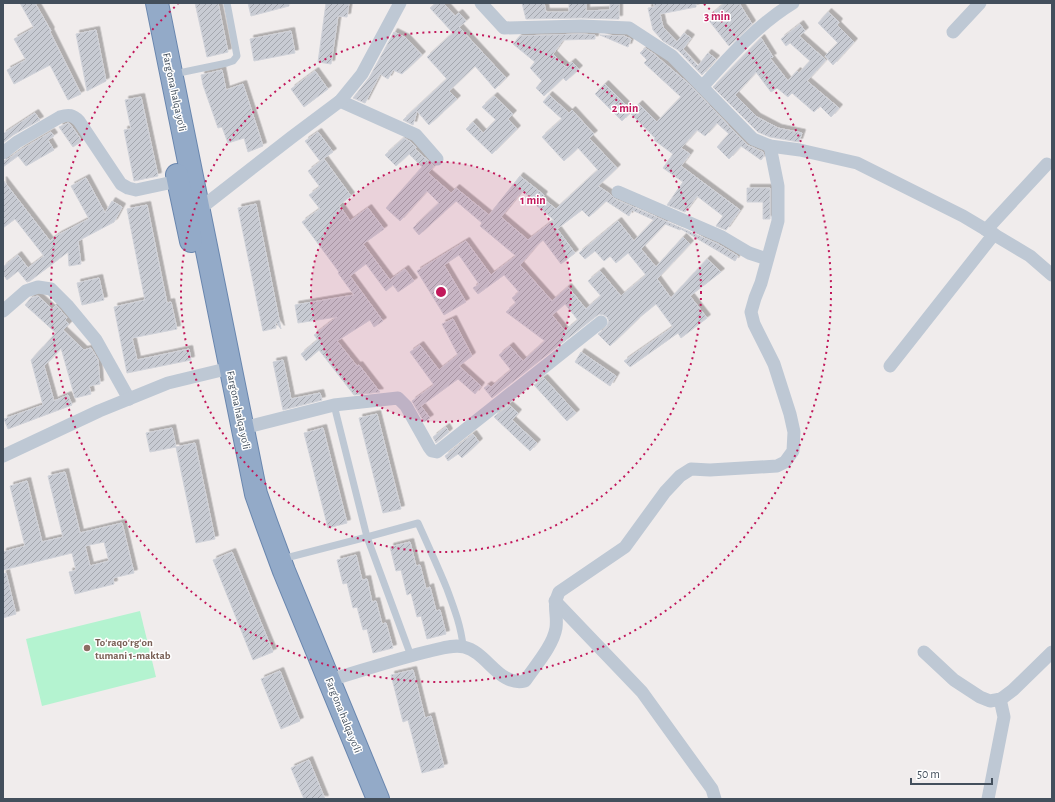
<svg xmlns="http://www.w3.org/2000/svg" width="1055" height="802" viewBox="0 0 1055 802" font-family="'Alegreya Sans',sans-serif">
<style>
.garden{fill:#b4f3d0}
.building{fill:url(#building-hatch);stroke:#d0d2d9;fill-rule:evenodd;filter:url(#shadow)}
.lines{fill:none;stroke-linecap:round;stroke-linejoin:round}
.trunk-casing{stroke:#6986ae;stroke-width:24}
.service{stroke:#bec8d4;stroke-width:7}
.minor{stroke:#bec8d4;stroke-width:13}
.trunk{stroke:#93aac8;stroke-width:22}
.ring{fill:none;stroke:#c2185b;stroke-width:2;stroke-dasharray:2 4}
.education-dot{fill:#8d6e63;stroke:#fff;stroke-width:1.5}
.labels{text-anchor:middle;stroke-width:3;stroke-linejoin:round;paint-order:stroke}
.street-label{font-size:11px;fill:#434f5c;stroke:#fff}
.education-label{font-size:11px;font-weight:bold;fill:#785e54;stroke:#fff;text-anchor:start}
.centre{fill:#c2185b;stroke:#fff;stroke-width:2}
.ring-label{font-size:12px;text-anchor:middle;font-weight:bold;fill:#c2185b;stroke:#fff;stroke-width:3;stroke-linejoin:round;paint-order:stroke}
</style>
<defs>
<pattern id="building-hatch" width="6" height="6" patternUnits="userSpaceOnUse"><rect width="6" height="6" fill="#c8cbd3"/><path d="M-1 1l2-2M0 6l6-6M5 7l2-2" fill="none" stroke="#a4a7ae"/></pattern>
<filter id="shadow"><feDropShadow dx="3.5" dy="-3.5" stdDeviation="0" flood-color="#0004"/></filter>
</defs>
<rect width="100%" height="100%" fill="#f0ecec"/>
<path class="garden" d="M140,611L156,677L42,706L26,639Z"/>
<g class="building">
<path d="M20,3H35L51,31L50,32L81,94L68,100L50,65L14,84L7,70L26,60L14,39L34,28Z"/>
<path d="M195,3H218L228,52L207,57Z"/>
<path d="M248,3H289V6L251,16Z"/>
<path d="M326,3H349L347,17L338,16L331,64L318,62Z"/>
<path d="M436,3H443L455,16L459,13L466,21L459,27L506,78L495,89L475,66L449,91L457,99L429,125L417,111L413,125L403,120L447,79L427,57L453,33L430,8Z"/>
<path d="M522,3H544L546,12H569V3H586V11L610,10V4H619V19L581,18L526,19Z"/>
<path d="M653,3H696V7L660,14L663,27L677,42L684,33L691,38L683,49L698,66L708,53L716,59L702,75L678,50L663,41L653,30L648,8L655,7Z"/>
<path d="M725,3H739L752,24L729,46L707,18Z"/>
<path d="M828,12L839,22L837,25L854,42L833,65L825,56L838,43L818,23Z"/>
<path d="M800,24L805,31L799,36L826,60L807,81L839,108L831,117L820,106L814,112L792,93L788,97L777,88L771,92L756,72L735,95L757,117L778,128L802,133L799,142L770,137L758,132L713,87L761,38L773,57L770,58L788,81L797,71L799,73L810,61L790,43L786,46L781,39Z"/>
<path d="M96,30L106,81L87,91L76,34Z"/>
<path d="M291,31L295,53L254,61L250,39Z"/>
<path d="M394,32L406,38L422,55L402,74L393,70L388,79L380,74L365,103L353,98L369,78Z"/>
<path d="M581,34L595,35V39L563,40L553,54L566,67L572,62L579,69L566,81L563,78L544,96L536,88L542,81L530,68L535,62L513,44L520,36Z"/>
<path d="M600,35L624,36L631,39L628,47Z"/>
<path d="M645,48L654,54L690,85L747,145L763,152L764,156L761,160L741,146L729,159L717,147L729,134L717,123L705,136L697,130L681,148L690,154L681,166L740,210L726,230L716,226L723,216L697,196L685,212L667,205L683,182L663,168L673,154L654,140L655,138L630,113L622,121L595,94L605,84L632,111L639,104L657,122L681,97L644,63L647,60L640,53Z"/>
<path d="M222,70L226,90L243,84L263,146L248,152L244,138L228,143L222,127L218,128L203,85L201,75Z"/>
<path d="M315,71L328,89L304,107L291,89Z"/>
<path d="M549,95L569,113L572,110L594,134L589,138L617,168L598,186L610,194L615,199L718,244L738,256L735,261L681,229L680,230L665,224L641,249L656,267L683,237L690,244L657,279L671,298L707,259L721,272L690,296L707,318L681,338L678,333L630,367L624,361L673,327L656,304L640,317L610,346L598,334L606,328L609,321L607,317L604,315L599,314L492,398L484,388L488,385L491,387L511,370L499,355L510,346L523,361L545,341L506,312L516,303L512,298L519,292L504,275L478,294L473,288L479,284L459,255L444,265L466,302L444,315L417,271L466,241L491,275L516,256L480,226L482,223L456,201L419,235L413,228L439,203L427,191L400,221L386,208L422,167L409,154L396,166L385,155L404,138L411,142L416,147L415,149L434,166L428,173L451,193L456,188L489,215L520,176L544,195L542,198L556,209L598,170L578,148L564,161L542,137L562,119L543,102ZM522,191L537,203L542,198L536,205L554,220L528,240L501,217ZM606,201L629,216L632,210L654,220L634,241L618,221L579,253L585,259L595,251L604,261L610,256L616,263L628,253L646,275L621,296L600,271L588,281L601,296L586,309L568,287L552,301L520,265L536,246L543,240L561,264L575,253L557,229L582,210L589,217ZM565,304L578,320L565,331L552,315Z"/>
<path d="M494,96L513,114L508,119L517,129L492,154L466,129L473,122L483,133L496,120L482,107Z"/>
<path d="M141,97L158,176L134,181L124,130L131,129L125,100Z"/>
<path d="M35,113L40,120L13,135L3,143V134Z"/>
<path d="M68,123L70,124L82,141L73,147L59,127Z"/>
<path d="M51,132L54,136L48,140L54,150L26,166L18,156L3,167V161L8,159L22,149Z"/>
<path d="M318,132L333,152L320,161L305,141Z"/>
<path d="M324,159L351,196L339,205L350,221L368,208L384,229L363,244L390,280L405,269L414,281L398,292L393,285L386,291L366,264L350,276L383,321L374,327L370,320L337,341L357,366L359,365L380,392L354,395L319,350L306,361L301,354L318,340L314,335L337,317L298,323L295,305L354,295L338,273L339,272L302,222L320,209L309,195L320,187L308,171Z"/>
<path d="M86,178L105,213L112,201L122,207L114,222L78,241L81,264L69,266L68,252L30,281L27,282L18,271L7,280L3,274V267L18,255L28,268L44,256L15,219L3,228V180L50,241L58,235L89,219L71,186Z"/>
<path d="M747,188H770V219H763V202H747Z"/>
<path d="M256,204L281,329L275,321L276,328L263,331L238,208Z"/>
<path d="M147,205L167,303L171,302L177,329L132,338L137,360L189,349L191,360L127,373L114,307L145,300L127,209Z"/>
<path d="M99,278L104,300L82,305L77,283Z"/>
<path d="M38,296L52,309L56,305L67,318L65,320L69,324L63,330L84,350L91,348L98,360L100,384L89,386L91,394L75,398L61,348L44,366L54,401L68,395L72,405L8,429L4,419L43,405L31,360L56,333L25,305L31,298Z"/>
<path d="M453,319L472,356L459,366L481,386L475,394L458,379L421,406L430,418L424,422L412,401L434,385L410,352L420,345L439,370L458,355L442,324Z"/>
<path d="M581,352L616,376L610,386L575,362Z"/>
<path d="M283,360L291,399L320,393L322,400L283,410L273,362Z"/>
<path d="M544,378L576,413L567,421L534,385Z"/>
<path d="M509,405L518,413L512,420L537,443L530,451L494,417Z"/>
<path d="M377,414L401,509L383,513L359,418Z"/>
<path d="M446,427L449,432L436,443L433,437Z"/>
<path d="M172,428L176,447L150,452L146,433Z"/>
<path d="M323,428L347,523L328,528L304,433Z"/>
<path d="M473,434L479,442L462,458L458,454L448,461L445,456Z"/>
<path d="M195,443L215,539L196,543L176,447Z"/>
<path d="M65,472L80,533L122,523L134,573L113,578L114,584L75,594L69,572L76,570L72,553L3,570V552L25,546L10,486L27,481L42,542L63,537L48,476ZM104,542L109,561L90,566L85,546Z"/>
<path d="M410,542L416,566L420,565L426,589L430,587L436,611L440,610L446,634L427,639L421,616L417,617L411,593L407,595L401,570L396,571L390,547Z"/>
<path d="M232,552L273,652L253,660L213,560Z"/>
<path d="M356,555L362,580L367,579L372,602L376,601L382,624L386,623L393,648L373,653L367,629L363,630L357,607L353,608L347,583L343,584L337,560Z"/>
<path d="M6,573L16,614L3,618V574Z"/>
<path d="M413,670L425,718L431,716L444,767L422,773L408,720L403,722L391,675Z"/>
<path d="M280,671L300,721L281,729L261,679Z"/>
<path d="M309,760L325,799H304L291,768Z"/>
</g>
<g class="lines">
<g class="trunk-casing">
<g id="trunk">
<path d="M157,3L256,494L267,525L284,571L378,799"/>
<path d="M177,175L191,241"/>
</g>
</g>
<g class="service">
<path d="M174,74L227,63L233,61L237,56L227,3"/>
<path d="M282,559L367,537L334,405"/>
<path d="M411,656L367,537L418,523C428,545 438,567 447,589C454,608 461,626 463,646"/>
</g>
<g class="minor">
<path d="M481,3L504,28L581,26L629,28L672,56L753,139L770,146L800,150L857,163L963,216L1030,256L1052,275"/>
<path d="M953,32L980,3"/>
<path d="M702,87C730,56 757,25 793,3"/>
<path d="M340,101L416,135L437,159"/>
<path d="M3,153L17,142L60,117C69,114 73,115 79,121L121,184L128,188L136,190L178,181"/>
<path d="M618,192L722,237L749,253L767,259"/>
<path d="M199,206L206,204L292,137L340,101L362,74L400,3"/>
<path d="M986,230L1047,164"/>
<path d="M3,311L26,291L38,287L51,289L67,305L96,340L129,399"/>
<path d="M890,366L994,234"/>
<path d="M243,428L334,405L398,398L406,406L429,447L432,451L437,452L601,322"/>
<path d="M3,456L99,411L168,383L230,368"/>
<path d="M555,601L642,692L712,789L715,799"/>
<path d="M924,652L954,680L980,697L990,701L1001,699L1013,690L1052,652"/>
<path d="M330,680C364,670 396,659 430,651C440,649 453,644 464,647C487,652 499,687 525,681C535,666 553,646 556,628C558,613 552,607 559,592L625,547L665,492L680,476L691,469L710,470L777,466L785,462L793,451L794,432L790,414L774,364L754,324L751,312L755,298L761,283L778,221V186L770,146"/>
<path d="M988,799L1004,717L1000,699"/>
</g>
<use href="#trunk" class="trunk"/>
</g>
<circle cx="441" cy="292" r="130" fill="#c2185b" fill-opacity=".12"/>
<g class="ring">
<circle cx="441" cy="292" r="130"/>
<circle cx="441" cy="292" r="260"/>
<path d="M704 4A390 390 0 1 1 178 4"/>
</g>
<circle class="education-dot" cx="87" cy="648" r="4"/>
<g class="labels">
<g class="street-label">
<text transform="translate(175 92) rotate(78)" y="4">Farg‘ona halqa yo‘li</text>
<text transform="translate(239 410) rotate(78)" y="4">Farg‘ona halqa yo‘li</text>
<text transform="translate(344 715) rotate(68)" y="4">Farg‘ona halqa yo‘li</text>
</g>
<g class="education-label">
<text x="95" y="646">Toʻraqoʻrgʻon<tspan x="95" dy="13">tumani 1-maktab</tspan></text>
</g>
</g>
<circle cx="441" cy="292" r="6" class="centre"/>
<g class="ring-label">
<text x="717" y="20">3 min</text>
<text x="625" y="112">2 min</text>
<text x="533" y="204">1 min</text>
</g>
<rect width="1055" height="802" fill="none" stroke="#434f5c" stroke-width="8"/>
<path d="M911 778v6h81v-6" fill="none" stroke="#434f5c" stroke-width="2"/>
<text x="917" y="778" font-size="12" fill="#434f5c" stroke="#ffffff" stroke-width="3" paint-order="stroke">50 m</text>
</svg>
